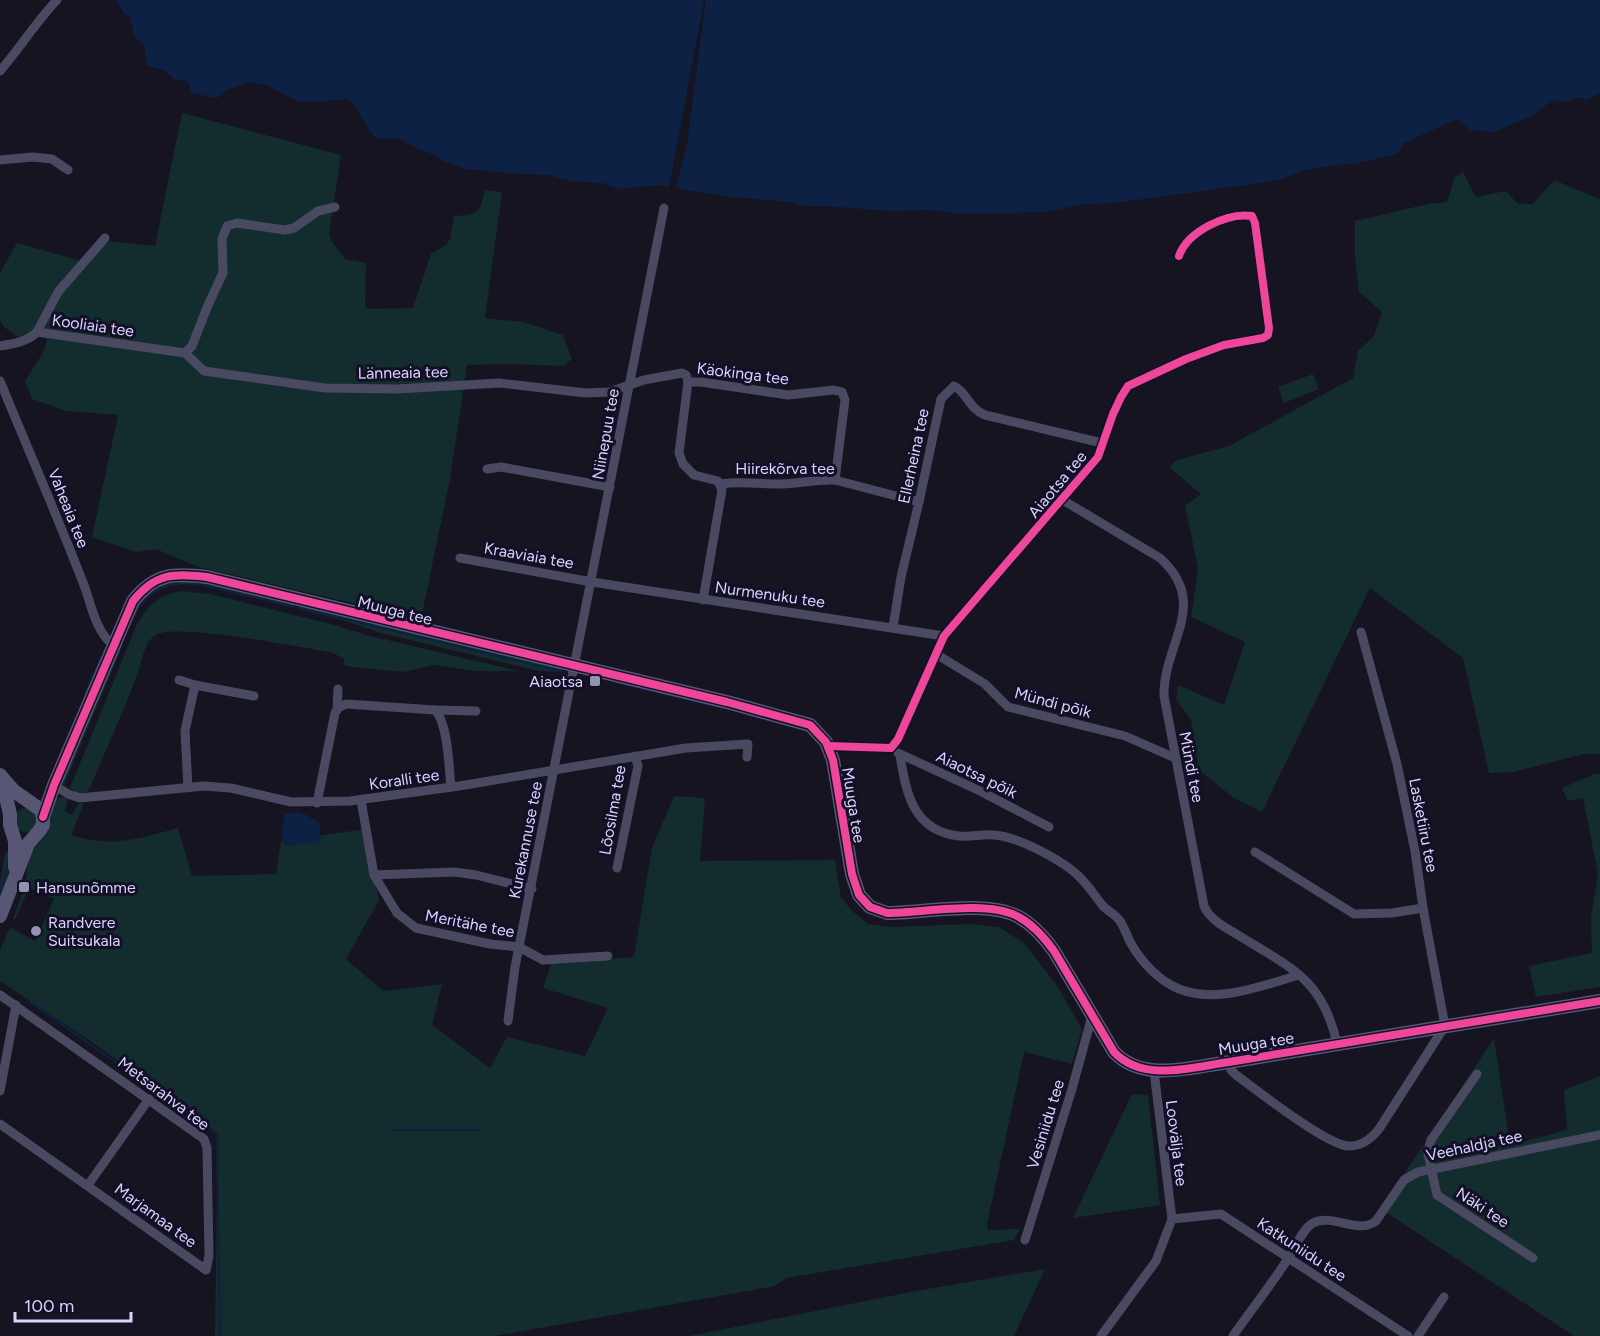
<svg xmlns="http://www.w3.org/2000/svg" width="1600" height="1336" viewBox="0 0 1600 1336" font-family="Figtree,sans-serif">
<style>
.green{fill:#132c2d}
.water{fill:#0d2144}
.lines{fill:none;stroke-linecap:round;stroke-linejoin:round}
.stream{stroke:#0d2144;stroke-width:2}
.street{stroke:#4a4962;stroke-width:9}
.secondary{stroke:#575674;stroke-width:14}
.cycleway-casing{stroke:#130f26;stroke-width:11}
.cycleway{stroke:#ed469a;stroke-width:8}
.poi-dot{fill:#9591b1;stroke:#130f26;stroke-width:2}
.labels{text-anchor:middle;stroke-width:6;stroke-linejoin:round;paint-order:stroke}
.street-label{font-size:16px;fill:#d9d4ff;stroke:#130f26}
.poi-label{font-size:16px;fill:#d9d4ff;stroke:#130f26;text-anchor:start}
</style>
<rect width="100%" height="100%" fill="#161421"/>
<g class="green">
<path d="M182,113L341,155L329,234L332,242L345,259L366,263L365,306L368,309L413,308L431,254L446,245L450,239L454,216C478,215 480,213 485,190L502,192L485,318L523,322L563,335L572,359L563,366L513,364L467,365L450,479L421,619L198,567L156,549L136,552L92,537L118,415L67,411L32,399L25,381L44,351L47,341L45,336L18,337L4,327L0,320V273L17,243L89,263L108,241L155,246Z"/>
<path d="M1463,172L1476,197L1506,191L1518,204H1533L1554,180L1600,199V754H1584L1513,772L1489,773L1463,658L1370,588L1262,812L1234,798L1199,770L1191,720L1176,699L1178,685L1224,705L1245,642L1191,617L1198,568L1185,506L1201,494L1169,467L1177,460L1229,446L1353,378L1358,351L1374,336L1382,312L1359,292L1355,258V221L1428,204L1447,202L1455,177Z"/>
<path d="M1313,374L1319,389L1284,403L1278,387Z"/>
<path d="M184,579L294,604V608L199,585C174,582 150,588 137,612C132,620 129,629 124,637L136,603L156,585Z"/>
<path d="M180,591L210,594L335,625L366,635L518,671H474L434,665L403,672L352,667L344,665V658L330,652C302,648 172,621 154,636C145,643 142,659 139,669C125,710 106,748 90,788L84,794H78L70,788L137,624C150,603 157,597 180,591Z"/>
<path d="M299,606L562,666V672L539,671L381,633L345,621L298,609Z"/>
<path d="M120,640L123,641L119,654L64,785L62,781Z"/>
<path d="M1595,774H1600V987L1536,997L1529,966L1592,953L1591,917L1598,874L1583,798L1568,801L1562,788Z"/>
<path d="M674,796L705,798L700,861L835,860L841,897L851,910L868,924L889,927L972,924L999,927L1024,943L1056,984L1082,1029L1072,1064L1024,1052L987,1224L988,1230L1020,1229L1014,1240L786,1278L775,1286L495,1336H215L218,1133L96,1045L0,981V950L10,927L35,941L54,899L29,888L15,920L13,919L26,882L27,867L32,852L48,830L52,811L57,798L64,797L68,799L65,811L72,815L78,804L84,803L71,835C113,848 137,839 178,828L192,876L276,874L281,841L366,829L379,900L346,959L383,991L442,984L432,1025L490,1068L507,1037L585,1056L608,1008L543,988L551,964L634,957L652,848Z"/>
<circle cx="26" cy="820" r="12"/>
<path d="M7,852H11L7,880L0,902V884L5,854Z"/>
<path d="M1494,1038L1510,1145L1567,1130L1564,1090L1600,1076V1336H1574L1381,1209Z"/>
<path d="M1132,1094L1148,1095L1160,1205L1073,1218Z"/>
<path d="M1045,1269L1014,1336H689L916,1291Z"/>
</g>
<g class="water">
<path d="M116,0H704L669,187L661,185L618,189L602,183L570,181L549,175L519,174L467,169L443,161L432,154L416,148L398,138L384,139L374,137L352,102L347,99L313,102L297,101L268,86L251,82L226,90L217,98L191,93L190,85L187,81L175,80L164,70L148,66L144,45L135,37L129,16L124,14Z"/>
<path d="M706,0H1600V93L1586,100L1580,97L1565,102L1557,100L1549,103L1530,117L1493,132L1470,130L1457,119L1404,143L1397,154L1354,164L1334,165L1301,171L1282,179L1253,184L1122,202L1078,205L1046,212L969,214L925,210L891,211L825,206H805L790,202L732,197L676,188L687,144Z"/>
<path d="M296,812L307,815L319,823L321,838L317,843L284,846L281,830L285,814Z"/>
</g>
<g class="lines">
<g class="stream">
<path d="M191,582L292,606"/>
<path d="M137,608C148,593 161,585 179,582"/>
<path d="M300,608L560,671"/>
<path d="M619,683L722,708"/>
<path d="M85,694L106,647"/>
<path d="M3,810L4,826"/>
<path d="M0,897L8,864"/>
<path d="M30,1002L215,1132L217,1135L220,1336"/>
<path d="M392,1130H479"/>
</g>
<g class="street">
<path d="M0,71C20,48 36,22 57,0"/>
<path d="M0,160L33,157L52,159L68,170"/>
<path d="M37,332L58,292L105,238"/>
<path d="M0,346C13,344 27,342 37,332L185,353"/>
<path d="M185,353L204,371L325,388L397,389L499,383L586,393L609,392L644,380L682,373L686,375L688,382H701L788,395L834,390L842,392L845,400L835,480"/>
<path d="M185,353L192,346L208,305L223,273L222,239L227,226L237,223L285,230L294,228L318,211L335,207"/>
<path d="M0,381C27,447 56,513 82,580C91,601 94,630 113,645"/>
<path d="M688,382L679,453L683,464L694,475L718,481L722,490L703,600"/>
<path d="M487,469L501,467L610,487"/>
<path d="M721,484C740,481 758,484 778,484C797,484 816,479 835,480L919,502"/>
<path d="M1061,499L1160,558C1211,604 1163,643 1164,696L1204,906C1210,920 1225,927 1238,935C1291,968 1323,979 1337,1044"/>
<path d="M460,558L592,582L944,636"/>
<path d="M893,627L901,577L919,502L941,399L954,386C968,393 968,408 985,415L1102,443"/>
<path d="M936,654L985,684L1008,707L1125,736L1175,758"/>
<path d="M179,680L195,685L254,696"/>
<path d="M337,710L338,689"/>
<path d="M435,710L476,711"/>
<path d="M829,746L891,748L898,739L944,636L1098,457L1113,414L1121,397L1128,386L1186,359L1224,345L1263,338L1268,335L1269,328L1255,223L1252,216C1227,212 1187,232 1179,256"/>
<path d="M898,753L980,791L1049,827"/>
<path d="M900,755C906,793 913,831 959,836C971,837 983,834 995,835C1018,837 1055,857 1073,871C1085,880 1094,895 1103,906C1108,911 1116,915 1120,921C1124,927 1127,935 1130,942C1141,961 1158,980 1179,989C1217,1004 1261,986 1299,975"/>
<path d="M54,785L68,794L80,798L204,786L231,788L291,802L350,801L459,786L686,748L748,744L747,757"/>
<path d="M188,788L185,731L195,685"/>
<path d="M361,800L374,875L397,913L416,928L490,944L519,947L543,960L608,956"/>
<path d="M317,803L335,713L338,708L346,704L435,710C448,723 449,769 451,787"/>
<path d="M1255,852L1354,914L1392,913L1423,908"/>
<path d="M617,868L638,766L635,756"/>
<path d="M374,875L454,872L476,875L532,889"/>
<path d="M0,995L204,1139L207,1148L209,1256L206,1270L0,1124"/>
<path d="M508,1021L515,967L664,208"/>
<path d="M1229,1062L1231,1070L1236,1075C1258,1091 1324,1143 1347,1146C1361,1147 1371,1139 1379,1129L1445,1026L1423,908L1415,851L1397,764L1361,632"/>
<path d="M1477,1074L1431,1140L1428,1154L1437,1195L1533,1258"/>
<path d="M0,1091L16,1005"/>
<path d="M88,1185L149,1099"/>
<path d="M1172,1219L1221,1214L1408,1336"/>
<path d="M1025,1240L1072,1089L1092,1016"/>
<path d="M1101,1336L1156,1261L1172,1219L1154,1071"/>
<path d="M1233,1336C1251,1310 1272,1284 1289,1257C1296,1247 1302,1229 1313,1223C1333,1213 1358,1235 1376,1221L1404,1180L1418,1172L1600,1135"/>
<path d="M1418,1336L1444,1297"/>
</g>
<g class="secondary">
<path d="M0,775L14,791L41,810L43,817V825L39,831L28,844L0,916"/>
<path d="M0,783L6,797L10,814V825L15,841V867"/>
<path d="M43,817L54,785L133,601C155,573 174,573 207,577L727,702L810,725L826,742L833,760L852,874L859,895L870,907L887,913C923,913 985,900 1017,916C1033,924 1044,937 1054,951L1114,1052C1143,1083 1192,1067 1229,1062L1600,1001"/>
</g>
<g class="cycleway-casing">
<g id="cycleway">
<path d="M829,746L891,748L898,739L944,636L1098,457L1113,414L1121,397L1128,386L1186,359L1224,345L1263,338L1268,335L1269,328L1255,223L1252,216C1227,212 1187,232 1179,256"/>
<path d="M43,817L54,785L133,601C155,573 174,573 207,577L727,702L810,725L826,742L833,760L852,874L859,895L870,907L887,913C923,913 985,900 1017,916C1033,924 1044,937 1054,951L1114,1052C1143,1083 1192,1067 1229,1062L1600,1001"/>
</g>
</g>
<use href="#cycleway" class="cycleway"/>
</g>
<g class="poi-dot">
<rect x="589" y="675" width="12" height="12" rx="3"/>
<rect x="18" y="881" width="12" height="12" rx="3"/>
<circle cx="36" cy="931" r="6"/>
</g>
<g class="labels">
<g class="street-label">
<text transform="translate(93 325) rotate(8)" y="6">Kooliaia tee</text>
<text transform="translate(403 372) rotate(-1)" y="6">Länneaia tee</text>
<text transform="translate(743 373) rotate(7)" y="6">Käokinga tee</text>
<text transform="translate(605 434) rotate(-80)" y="6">Niinepuu tee</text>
<text transform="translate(913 456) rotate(-78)" y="6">Ellerheina tee</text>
<text x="785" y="474">Hiirekõrva tee</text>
<text transform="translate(1057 484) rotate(-50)" y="6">Aiaotsa tee</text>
<text transform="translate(69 508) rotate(68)" y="6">Vaheaia tee</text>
<text transform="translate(529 555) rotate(10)" y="6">Kraaviaia tee</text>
<text transform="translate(770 594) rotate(8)" y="6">Nurmenuku tee</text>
<text transform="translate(395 610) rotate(14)" y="6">Muuga tee</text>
<text transform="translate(1053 702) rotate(15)" y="6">Mündi põik</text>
<text transform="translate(1192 767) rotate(79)" y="6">Mündi tee</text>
<text transform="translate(977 774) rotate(26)" y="6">Aiaotsa põik</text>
<text transform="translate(404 779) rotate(-8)" y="6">Koralli tee</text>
<text transform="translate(854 805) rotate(81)" y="6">Muuga tee</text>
<text transform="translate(612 810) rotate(-80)" y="6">Lõosilma tee</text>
<text transform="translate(1424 825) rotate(79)" y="6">Lasketiiru tee</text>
<text transform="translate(525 840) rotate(-79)" y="6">Kurekannuse tee</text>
<text transform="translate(470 923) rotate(11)" y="6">Meritähe tee</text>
<text transform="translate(1256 1043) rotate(-9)" y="6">Muuga tee</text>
<text transform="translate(164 1093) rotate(37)" y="6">Metsarahva tee</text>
<text transform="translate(1045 1124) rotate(-73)" y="6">Vesiniidu tee</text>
<text transform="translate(1177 1143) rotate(83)" y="6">Loovälja tee</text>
<text transform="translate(1474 1145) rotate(-12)" y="6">Veehaldja tee</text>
<text transform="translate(1483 1207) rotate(33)" y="6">Näki tee</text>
<text transform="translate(156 1215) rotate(36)" y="6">Marjamaa tee</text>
<text transform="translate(1302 1249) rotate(33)" y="6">Katkuniidu tee</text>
</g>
<g class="poi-label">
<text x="583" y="687" text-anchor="end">Aiaotsa</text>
<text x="36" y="893">Hansunõmme</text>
<text x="48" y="928">Randvere<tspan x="48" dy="18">Suitsukala</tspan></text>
</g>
</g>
<path d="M15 1312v9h116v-9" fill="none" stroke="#d9d4ff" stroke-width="3"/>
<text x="24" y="1312" font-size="18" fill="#d9d4ff" stroke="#130f26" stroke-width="4.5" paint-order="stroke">100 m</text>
</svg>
